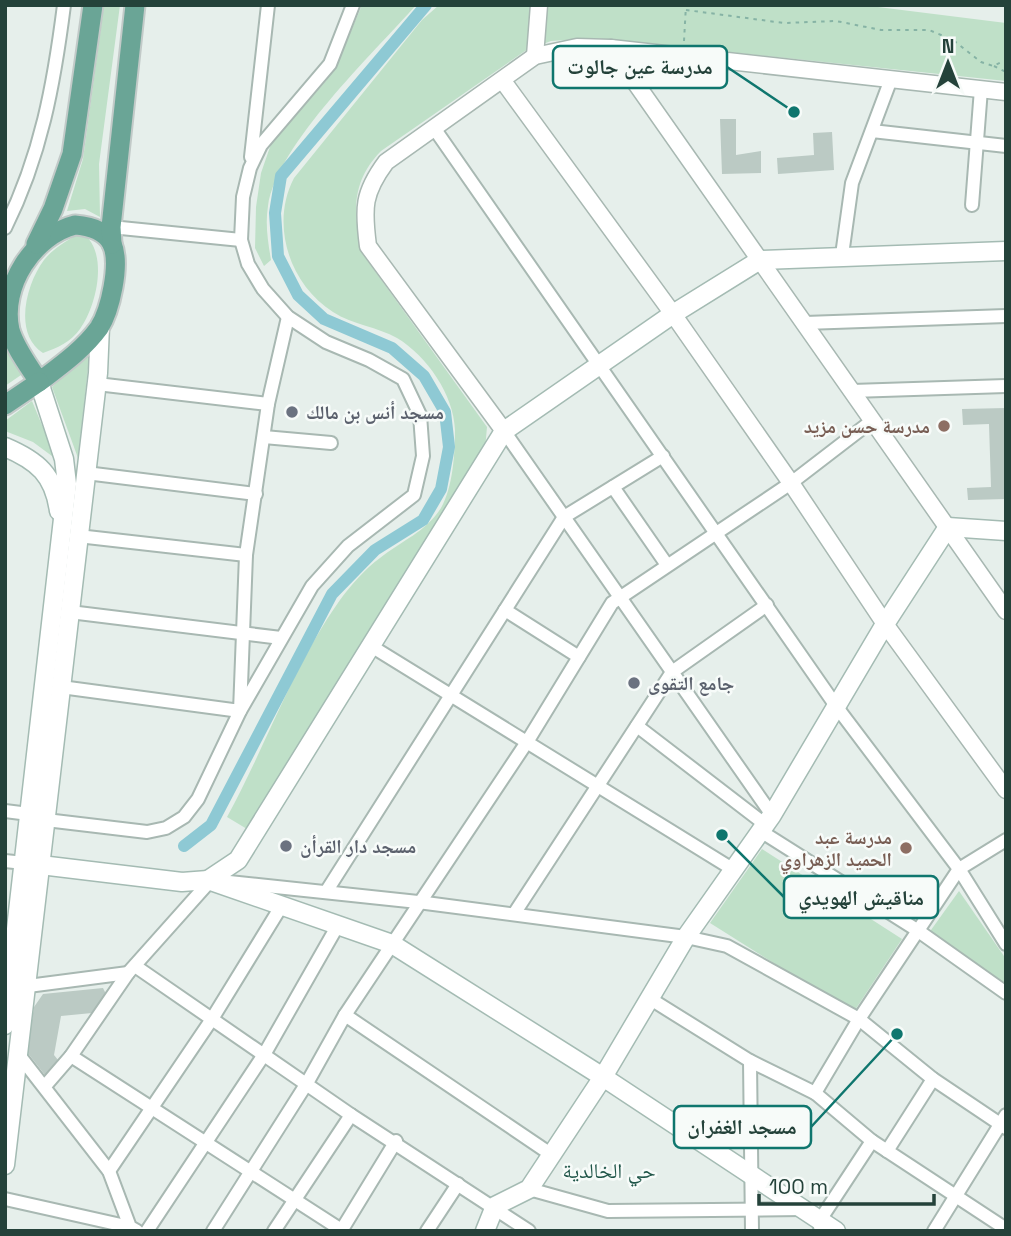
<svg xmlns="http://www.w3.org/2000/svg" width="1011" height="1236" viewBox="0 0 1011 1236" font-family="'Space Grotesk','Noto Naskh Arabic',sans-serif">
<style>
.green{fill:#bfe0c8}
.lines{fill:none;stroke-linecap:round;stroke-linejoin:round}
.canal{stroke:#8ec9d4;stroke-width:12}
.building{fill:#bbcac4}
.minor-casing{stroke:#a8b8b2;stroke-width:16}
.tertiary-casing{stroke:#a8b8b2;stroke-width:19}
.secondary-casing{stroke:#a4bbb3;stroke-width:21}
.primary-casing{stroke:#c2cac8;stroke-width:23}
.path{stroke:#86b3a5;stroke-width:2;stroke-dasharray:3.5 5;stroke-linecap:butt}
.minor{stroke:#fff;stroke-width:12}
.tertiary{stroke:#fff;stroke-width:16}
.secondary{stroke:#fff;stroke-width:18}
.primary{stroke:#6aa596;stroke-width:19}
.worship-dot{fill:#6b7280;stroke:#f7fbf9;stroke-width:2.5}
.education-dot{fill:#8d6e63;stroke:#f7fbf9;stroke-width:2.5}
.labels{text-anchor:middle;stroke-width:5;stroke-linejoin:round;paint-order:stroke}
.worship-label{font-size:19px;font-weight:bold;fill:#5b616d;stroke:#f7fbf9;text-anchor:start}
.education-label{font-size:19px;font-weight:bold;fill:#785e54;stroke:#f7fbf9;text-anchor:end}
.neighbourhood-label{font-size:21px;fill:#1f5548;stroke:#f7fbf9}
.leader{fill:none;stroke:#0f766e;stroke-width:2.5}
.callout-dot{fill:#0f766e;stroke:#f7fbf9;stroke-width:2.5}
.callout{fill:#f7fbf9;stroke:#0f766e;stroke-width:2.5}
.callout-label{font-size:21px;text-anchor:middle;font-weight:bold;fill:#24423a}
</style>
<rect width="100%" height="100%" fill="#e6efeb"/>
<g class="green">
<path d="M104,5H120L99,164L100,217L85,209L67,211L83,159Z"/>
<path d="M362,5H416C373,54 277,144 268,206C265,224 268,242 271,260L264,266L255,248L256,207L261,173L271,144L326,81L343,50Z"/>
<path d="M439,5H862L1006,23V81L593,38L551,41L525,51L381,151C351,182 353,212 362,253L487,427L485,449L247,829L227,817C265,748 294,664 340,600C350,586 366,568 380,558C401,541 426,532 441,508C453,487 455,453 455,430C454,395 427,356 397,338C378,327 353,325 333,312C289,284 270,224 294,178L422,20Z"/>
<path d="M75,236H86C108,257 96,307 80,329C71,342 57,348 43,353C13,334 26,284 44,260C52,250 64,242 75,236Z"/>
<path d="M5,340L24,373L5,386Z"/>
<path d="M90,350L78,458L52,387Z"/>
<path d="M32,401L56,459L33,442L5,431V421Z"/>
<path d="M762,849L902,939L853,1013L710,923Z"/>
<path d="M959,891L1006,959V987L926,937Z"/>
</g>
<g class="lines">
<path class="canal" d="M184,846L211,825L332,594L375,550L423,520L441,489L449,447L445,412L424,376L392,348L324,319L298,295L278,256L275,213L281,176L426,5"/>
</g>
<g class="building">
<path d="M720,119H736V155L761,151V173L722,174Z"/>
<path d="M832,132L834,170L778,174L777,158L814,155L813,133Z"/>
<path d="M1006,408V499L968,500L967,488L991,487L989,424L963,425L962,409Z"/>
<path d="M103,988L106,994L92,1013L61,1016L54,1055L58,1060L45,1075L27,1052L34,1007L43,994Z"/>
</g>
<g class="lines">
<g class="minor-casing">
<g id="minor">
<path d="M434,128L836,706L959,869L1006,944"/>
<path d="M872,131L1006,146"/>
<path d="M251,157L268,5"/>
<path d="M972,205L981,89"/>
<path d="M111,227L241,240"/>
<path d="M5,228C41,156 54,84 64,5"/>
<path d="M842,255L852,183L891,79"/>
<path d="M805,323L1006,316"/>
<path d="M97,384L268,404"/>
<path d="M852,391L1006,386"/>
<path d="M504,431L772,815"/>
<path d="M264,437L331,443"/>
<path d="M86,473L256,494"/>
<path d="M613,487L667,565"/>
<path d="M78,536L246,555"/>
<path d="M505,610L579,657"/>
<path d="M70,612L281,638"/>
<path d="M371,646L734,870"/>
<path d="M61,687L240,711L246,555L268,404L288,317"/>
<path d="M637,726L766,825"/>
<path d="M5,811L29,814"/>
<path d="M46,820L147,832L166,828L184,817L198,799L240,711L312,586L348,546L414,495L423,456L420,415L403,379L369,360L326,342L288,317L263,289L248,264L241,240L243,197L250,168L261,145L330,64L353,5"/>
<path d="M762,832L917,930L1006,993"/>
<path d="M5,861L24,863"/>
<path d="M229,882L418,902L686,937L727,946L859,1019L933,1079L1006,1128"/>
<path d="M326,892L564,517L663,456"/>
<path d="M514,914L672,672L767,605"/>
<path d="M135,966L351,1115L529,1231"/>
<path d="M28,986L128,973"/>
<path d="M649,998L750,1061L815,1093L872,1141L1006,1229"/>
<path d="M345,1015L552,1155"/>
<path d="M19,1055L109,1171L130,1227L137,1231"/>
<path d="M71,1056L343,1231"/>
<path d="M750,1061L752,1231"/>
<path d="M45,1086L71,1056L128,973L211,880"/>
<path d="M815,1093L859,1019L959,869L1006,840"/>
<path d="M887,1151L933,1079"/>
<path d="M109,1171L212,1019L282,905"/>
<path d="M529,1189L608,1211L803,1209"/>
<path d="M5,1199L130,1227"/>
<path d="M820,1227V1220L872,1141"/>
<path d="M147,1231L265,1053L338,925"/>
<path d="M213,1231L307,1083L345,1015L527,742L612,603L791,483L873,420"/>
<path d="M274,1231L351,1115"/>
<path d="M341,1231L396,1141"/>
<path d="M427,1231L458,1184"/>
<path d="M934,1231L1006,1115"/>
</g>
</g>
<g class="tertiary-casing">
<g id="tertiary">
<path d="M611,48L1006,611"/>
<path d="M535,56L539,5"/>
<path d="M503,81L673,314L791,483L885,624L1006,790"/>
<path d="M504,431L368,246C363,208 363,193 386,162L535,56L577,47L611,48L1006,92"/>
</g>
</g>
<g class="secondary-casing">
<g id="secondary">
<path d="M5,447C38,461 54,475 59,511"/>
<path d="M24,863L182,882L208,880L392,944L603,1077L529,1189L495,1206L485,1231"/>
<path d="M208,880L238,860L504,431L673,314L760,260L1006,251"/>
<path d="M5,1025L67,484L64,459L39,382"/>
<path d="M5,1165L98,373L100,326"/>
<path d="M836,1231L603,1077L686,937L772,815L885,624L948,527L1006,531"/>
</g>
</g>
<g class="primary-casing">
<g id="primary">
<path d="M75,225C89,226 105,230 112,244C121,264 110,311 99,328C83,350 60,366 39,382C29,366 15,348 10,330C0,286 34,235 75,225Z"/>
<path d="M36,244L53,209L72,154L93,5"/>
<path d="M112,244L111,227L135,5"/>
<path d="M5,405L39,382"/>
</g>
</g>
<g class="path">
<path d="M686,10L784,23L836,21L881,30H929L953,40L981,62L993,66L1006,60"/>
<path d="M684,41L686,5"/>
<path d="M994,66L1006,72"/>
</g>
<use href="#minor" class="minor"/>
<use href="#tertiary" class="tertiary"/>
<use href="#secondary" class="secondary"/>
<use href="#primary" class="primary"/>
</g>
<g class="worship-dot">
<circle cx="292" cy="412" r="7"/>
<circle cx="634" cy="683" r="7"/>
<circle cx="286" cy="846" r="7"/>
</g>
<g class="education-dot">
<circle cx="944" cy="426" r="7"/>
<circle cx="906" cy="848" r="7"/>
</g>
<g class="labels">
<g class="worship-label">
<text x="306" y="419">مسجد أنس بن مالك</text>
<text x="648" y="690">جامع التقوى</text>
<text x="300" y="853">مسجد دار القرأن</text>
</g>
<g class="education-label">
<text x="930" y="433">مدرسة حسن مزيد</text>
<text x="892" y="844">مدرسة عبد<tspan x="892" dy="22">الحميد الزهراوي</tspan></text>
</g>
<g class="neighbourhood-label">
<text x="609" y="1178">حي الخالدية</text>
</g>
</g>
<path class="leader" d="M794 112L727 67M722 835L784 897M897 1034L811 1127"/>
<g class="callout-dot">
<circle cx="794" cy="112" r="7"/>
<circle cx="722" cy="835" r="7"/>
<circle cx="897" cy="1034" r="7"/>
</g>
<g class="callout">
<rect x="553" y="46" width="174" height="42" rx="7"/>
<rect x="784" y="876" width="154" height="42" rx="7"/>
<rect x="674" y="1106" width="137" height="42" rx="7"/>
</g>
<g class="callout-label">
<text x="640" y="74">مدرسة عين جالوت</text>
<text x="861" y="905">مناقيش الهويدي</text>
<text x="742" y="1134">مسجد الغفران</text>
</g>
<rect width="1011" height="1236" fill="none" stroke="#24423a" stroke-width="14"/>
<g transform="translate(948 63)" stroke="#f7fbf9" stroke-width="5" paint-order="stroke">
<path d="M0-5L12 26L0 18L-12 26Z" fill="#24423a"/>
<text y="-10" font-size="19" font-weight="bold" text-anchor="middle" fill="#24423a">N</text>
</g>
<path d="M759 1194v10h175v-10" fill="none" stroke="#24423a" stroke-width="3.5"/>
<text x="769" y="1194" font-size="21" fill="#24423a" stroke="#f7fbf9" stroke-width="5" paint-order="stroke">100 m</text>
</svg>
